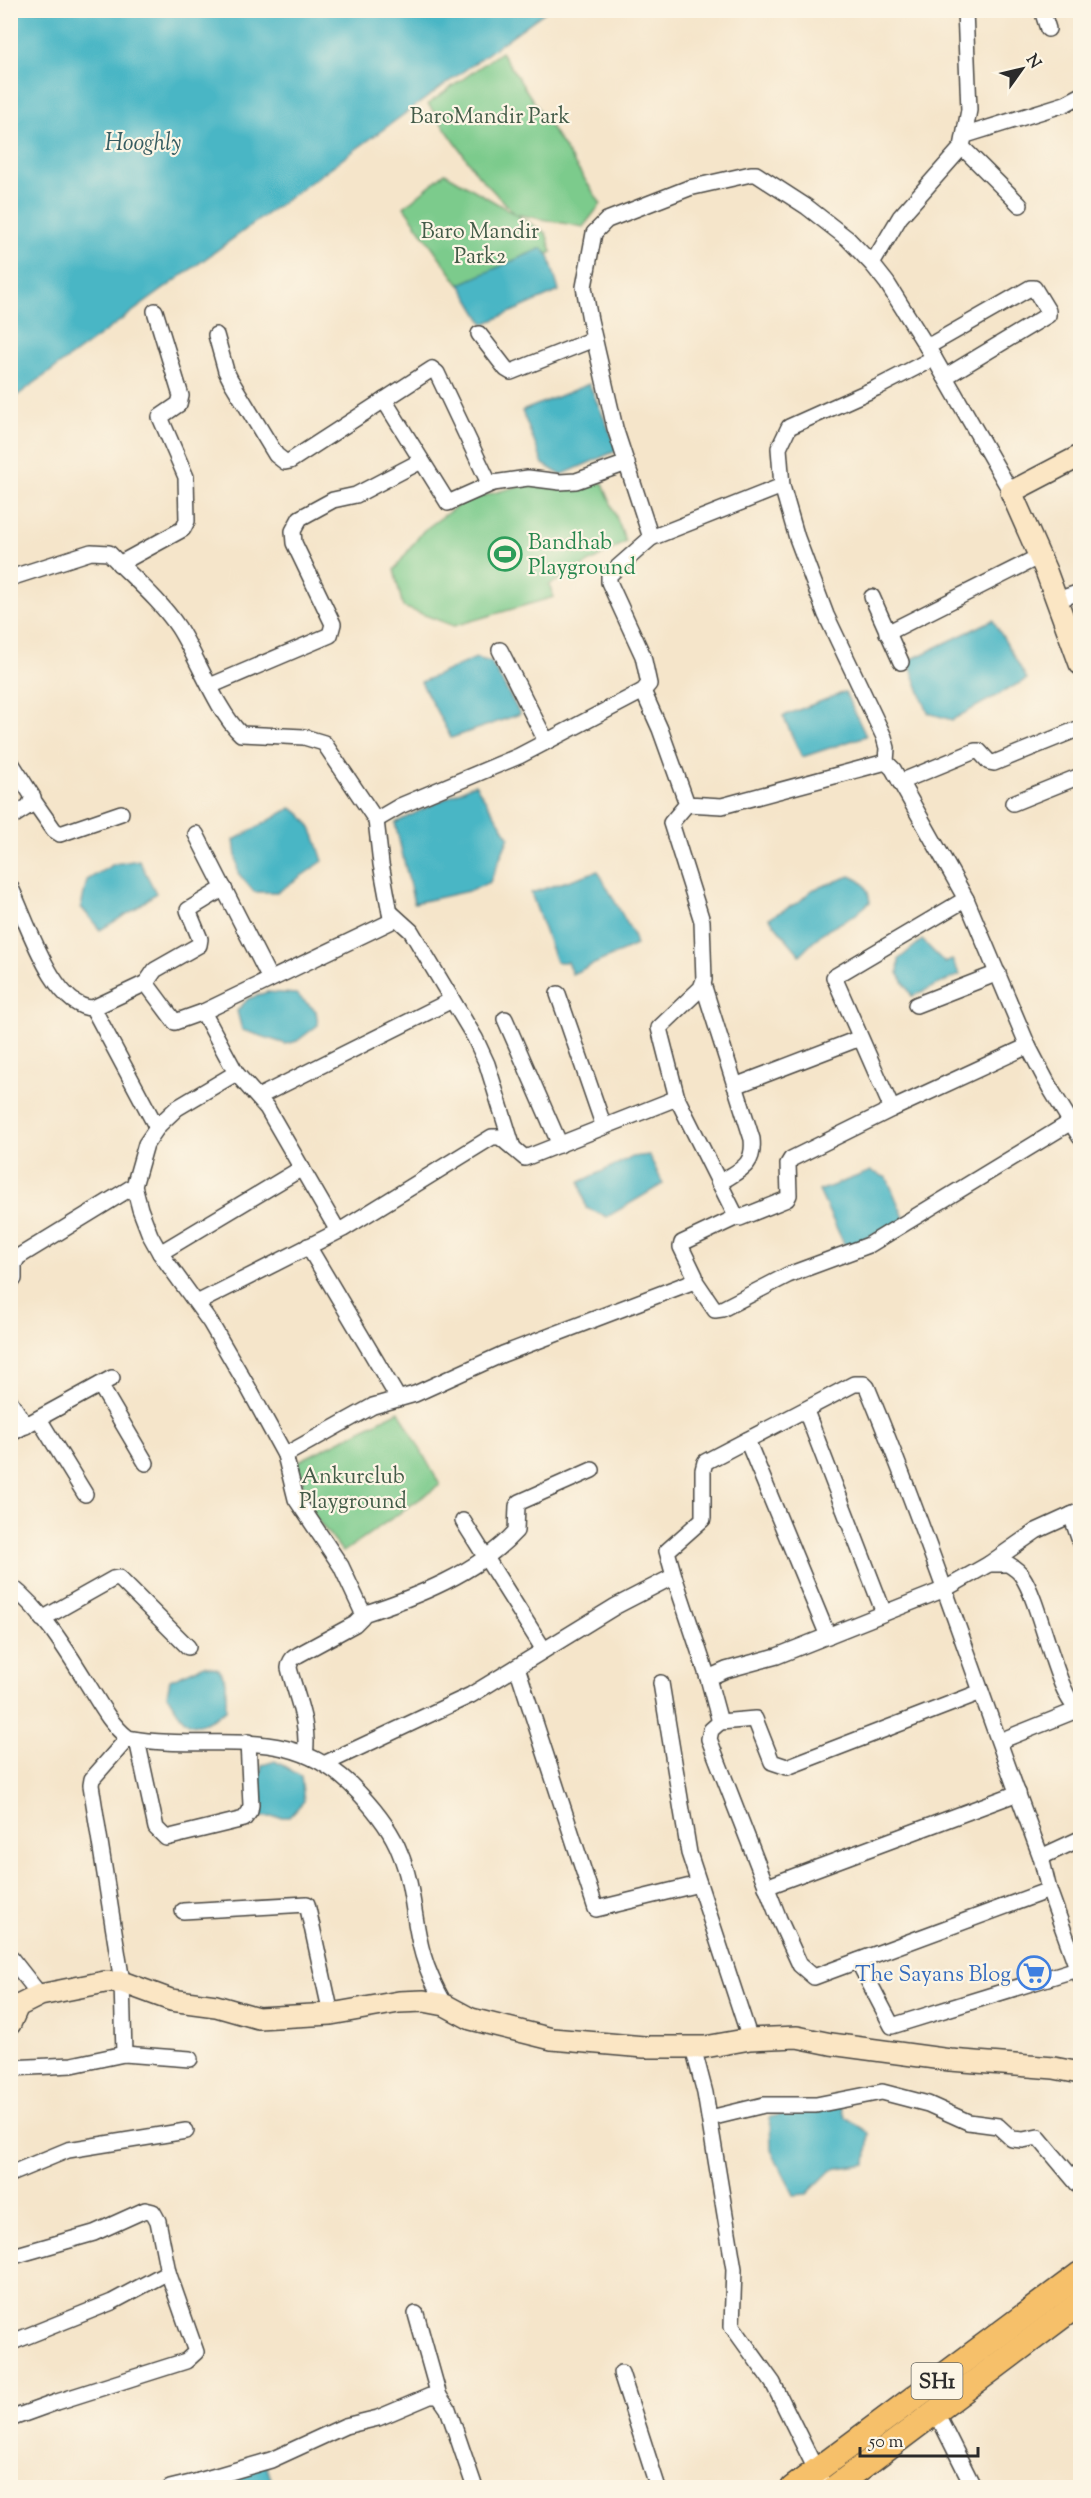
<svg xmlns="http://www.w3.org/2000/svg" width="1091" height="2498" viewBox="0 0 1091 2498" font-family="'Sorts Mill Goudy',serif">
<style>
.green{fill:#7bcb8c;stroke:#537b5c;stroke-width:1.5}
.water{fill:#49b6c5;stroke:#3a7078;stroke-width:1.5}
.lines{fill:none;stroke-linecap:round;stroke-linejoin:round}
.street-casing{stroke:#494743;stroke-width:18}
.secondary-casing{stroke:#494743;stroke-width:24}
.primary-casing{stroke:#494743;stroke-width:27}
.street{stroke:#fff;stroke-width:15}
.secondary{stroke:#fbe6c4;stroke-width:21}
.primary{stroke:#f6c06b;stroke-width:24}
.labels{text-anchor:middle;stroke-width:4.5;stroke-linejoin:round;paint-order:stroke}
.shield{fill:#fcf5e5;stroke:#6a6863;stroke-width:1.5}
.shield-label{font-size:21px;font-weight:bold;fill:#2b2b2b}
.park-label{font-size:22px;fill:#435b48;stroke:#fcf5e5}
.leisure-label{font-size:22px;fill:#27864d;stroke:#fcf5e5;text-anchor:start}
.shop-label{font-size:22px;fill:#366cbe;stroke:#fcf5e5;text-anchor:end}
.water-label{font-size:24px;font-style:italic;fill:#365c61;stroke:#fcf5e5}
</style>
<rect width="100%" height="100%" fill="#fcf5e5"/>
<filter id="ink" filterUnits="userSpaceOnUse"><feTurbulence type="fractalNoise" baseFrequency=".0167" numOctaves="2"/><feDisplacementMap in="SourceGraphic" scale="12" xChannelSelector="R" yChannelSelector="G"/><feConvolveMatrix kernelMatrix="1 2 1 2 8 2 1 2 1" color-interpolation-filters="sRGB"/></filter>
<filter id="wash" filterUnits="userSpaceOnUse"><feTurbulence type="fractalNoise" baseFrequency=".008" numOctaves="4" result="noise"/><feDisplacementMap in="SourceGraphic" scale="24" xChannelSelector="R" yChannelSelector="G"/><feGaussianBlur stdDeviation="1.35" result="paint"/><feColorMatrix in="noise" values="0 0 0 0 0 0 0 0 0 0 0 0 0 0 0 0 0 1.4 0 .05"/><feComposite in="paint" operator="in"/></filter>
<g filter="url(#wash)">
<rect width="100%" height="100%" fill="#f5e5ca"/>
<g class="green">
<path d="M501,52L601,204L583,227L515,214L546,233L552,252L469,294L458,283L404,207L445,173L515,214L478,175L428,104Z"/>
<path d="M603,483L626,542L549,585L554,597L454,626L403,607L394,570L423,531L464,501L527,484Z"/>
<path d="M399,1411L440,1485L343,1552L312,1513L295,1463Z"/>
</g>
<g class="water">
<path d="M11,10H546V11L11,400Z"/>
<path d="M542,248L549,256L559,291L484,324L460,284Z"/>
<path d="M589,384L618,450L561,475L543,464L522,411Z"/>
<path d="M993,620L1027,679L952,720L928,713L908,661Z"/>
<path d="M476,658L491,662L520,714L451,738L421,682Z"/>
<path d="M845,692L866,736L802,757L783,716Z"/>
<path d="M475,784L509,837L490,882L473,890L414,903L395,823Z"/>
<path d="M291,808C312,818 316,841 323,861L278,892H254L238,873L234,840Z"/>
<path d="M139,860L156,893L134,910L100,930L81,907L87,880L114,864Z"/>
<path d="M598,871L633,934L636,945L572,974L567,962H556L531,893Z"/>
<path d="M850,876C864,881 868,888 870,902L855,915L822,933L800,955L769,918L799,902L812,890Z"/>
<path d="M922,940L945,963L952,960L960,975L912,996L898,973L899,959Z"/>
<path d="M267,992L296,994L316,1011L318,1025L297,1041L286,1044L242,1030L237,1011L248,999Z"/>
<path d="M649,1155L663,1184L607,1217L586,1208L580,1182L632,1157Z"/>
<path d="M871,1171L887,1178L905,1220L846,1248L819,1191Z"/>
<path d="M205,1665L219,1669L226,1681V1710C190,1733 188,1729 167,1695L170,1680Z"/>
<path d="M275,1761L301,1776L304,1801L289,1817H252L262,1765Z"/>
<path d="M839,2103L846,2117L869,2133L866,2164L832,2169L807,2194L794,2195L771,2150L770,2117Z"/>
<path d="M264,2458L274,2487H217L214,2477Z"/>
</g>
</g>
<g filter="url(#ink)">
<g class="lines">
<g class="street-casing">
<g id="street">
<path d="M1042,10L1048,29"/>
<path d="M966,135L1065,104L1080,96"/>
<path d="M962,147L1020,205"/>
<path d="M872,264L900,217L962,147L969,110L965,10"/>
<path d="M479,334L506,369L511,372L594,339"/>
<path d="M216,335L226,371L231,381L276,455L285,462L290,461L432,369L437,373L488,481L493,483L528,478L560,482L576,481L627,463"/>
<path d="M927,347L1030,288H1034L1048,311V315L945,377"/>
<path d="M384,400L448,503L493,483"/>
<path d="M782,486L779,448L789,427L876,388L934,358"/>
<path d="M651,538L782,486L797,538L826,615L884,737L887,748L886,762L893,769L966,899L1028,1046L1050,1088L1080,1137"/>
<path d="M119,564L183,529L187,521L186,477L160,417L179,404L181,396L155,311"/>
<path d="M10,578L91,552L109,553C132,577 159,599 178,627C197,656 217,712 241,734L304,737L324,743L376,820L381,864L391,918L390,922L203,1012L175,1022L146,983L93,1008C53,1009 26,918 10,886"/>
<path d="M872,597L901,662"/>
<path d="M1057,600L1080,592"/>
<path d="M887,633L1040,556"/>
<path d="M500,650L546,741"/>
<path d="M210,686L330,635L333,624L294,543L293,531L300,518L333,500L356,495L421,461"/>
<path d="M643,691L660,729L687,804L722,806L886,762"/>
<path d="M10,761L33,797L29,806L10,818"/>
<path d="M900,782L975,751H979L989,762L994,763L1080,728"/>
<path d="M33,800L54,830L60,834L121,813"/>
<path d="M1013,803L1080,776"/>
<path d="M376,820L400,806L519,756L643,691L649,684L643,656L609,582V575L651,538L615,428L590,320L584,287L594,233L607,220L689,188L751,174H756L807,207L848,239L872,264L887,283L934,358L1011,492"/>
<path d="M196,834L270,979"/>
<path d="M390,912L411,931L475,1038L487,1064L513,1148"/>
<path d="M146,983L155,970L199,945L200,939L188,910L224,888"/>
<path d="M703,984L752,1139C755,1167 739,1170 719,1183"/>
<path d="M558,994L604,1127"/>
<path d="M916,1005L998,973"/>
<path d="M93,1008L157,1128"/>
<path d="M203,1012L236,1073L177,1108L159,1125L146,1144L134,1186L140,1209L150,1235L160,1253L210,1322L249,1389L285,1455L296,1499L341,1566L362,1611V1617L355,1624L298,1655C292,1658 290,1661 289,1668C296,1696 310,1726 305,1754"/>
<path d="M505,1019L560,1145"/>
<path d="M236,1073L267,1108L338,1231"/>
<path d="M735,1086L860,1038"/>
<path d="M258,1097L452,1000"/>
<path d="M677,1098L736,1216L740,1218L787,1199L789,1195L788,1164L791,1159L892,1109L1028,1046"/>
<path d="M892,1109L834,977L966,899"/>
<path d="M308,1246L398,1398"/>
<path d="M160,1253L302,1168"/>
<path d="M694,1279L715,1310L722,1309L788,1275L869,1245L1071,1122"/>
<path d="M10,1283L14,1279V1264L18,1257L134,1186"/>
<path d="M197,1303L343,1229L492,1137H500L525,1158L677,1098L659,1028L701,988L704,980L702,921L671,823L687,804"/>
<path d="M100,1385L146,1463"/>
<path d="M10,1401L26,1426"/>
<path d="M806,1411L884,1613"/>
<path d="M39,1419L85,1494"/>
<path d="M10,1434L112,1378"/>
<path d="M747,1440L828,1636"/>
<path d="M285,1455L373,1406L415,1394L503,1354L689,1283L695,1276L681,1247L682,1243L737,1217"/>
<path d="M1071,1515L1080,1541"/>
<path d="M463,1521L544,1650"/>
<path d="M989,1564L1036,1531L1080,1511"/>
<path d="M674,1576L708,1678L726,1670L777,1656L945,1589L989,1564H1008C1013,1567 1019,1571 1022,1576C1041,1603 1057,1699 1080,1711"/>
<path d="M10,1585C42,1610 66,1649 87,1683C99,1702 110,1724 128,1738C214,1754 290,1718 359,1793C375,1810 392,1831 400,1853C414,1886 413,1922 423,1955C428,1973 436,1989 445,2005"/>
<path d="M363,1614C416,1597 477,1573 516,1531L517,1506L520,1502L592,1470"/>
<path d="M42,1619L113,1579L119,1578L188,1647"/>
<path d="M517,1667L596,1909L699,1884"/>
<path d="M708,1678L720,1722L755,1719L772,1762L787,1767L981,1692"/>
<path d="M661,1683L689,1853L750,2039"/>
<path d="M720,1722L711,1730L709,1739L779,1919L800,1965L814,1977L1049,1890"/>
<path d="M137,1740L156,1828L166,1838L244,1819L250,1811L251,1805L248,1742"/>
<path d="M1000,1741L1077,1710"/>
<path d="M324,1764L471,1695L616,1606L674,1576L667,1551L703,1519V1470L705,1462L854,1384H864L867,1387C931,1541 982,1700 1041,1857L1049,1890L1080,1976"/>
<path d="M1041,1857L1080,1839"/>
<path d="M766,1887L1018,1793"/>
<path d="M183,1911L307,1904L331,2014"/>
<path d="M10,1957L40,1995"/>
<path d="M858,1961L892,2026L1077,1969"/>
<path d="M693,2047L705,2093L734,2269L732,2326L773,2383L825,2488"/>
<path d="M124,2054L122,1982L91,1785L92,1779L128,1738"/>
<path d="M10,2068L72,2065L124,2054L190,2059"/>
<path d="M710,2118L764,2105H816L882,2092L928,2104L968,2122L998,2126L1012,2139L1023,2140L1038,2137L1080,2187"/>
<path d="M10,2174L68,2150L186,2131"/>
<path d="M10,2257L94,2233L145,2210L153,2212L158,2221L168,2272L112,2302L10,2343"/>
<path d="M416,2314L439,2396"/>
<path d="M621,2373L658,2488"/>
<path d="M935,2410L974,2488"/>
<path d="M10,2419L57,2402L186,2361L196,2352L168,2272"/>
<path d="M170,2488L199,2481"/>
<path d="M202,2488L199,2481L271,2460L345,2426L378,2418L430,2396H439L448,2409L475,2488"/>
</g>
</g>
<g class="secondary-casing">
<g id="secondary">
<path d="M1080,456L1011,492L1046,571L1080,664"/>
<path d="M10,2024L18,2006L40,1995L105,1982H122L171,2000L216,2006L258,2018L331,2014L399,2002L424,2001L445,2005L471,2019L552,2039L644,2047H705L750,2039L797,2037L831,2044L950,2060L1054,2068L1080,2073"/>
</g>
</g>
<g class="primary-casing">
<g id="primary">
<path d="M793,2488L1080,2274"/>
<path d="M834,2488L1080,2303"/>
</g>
</g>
<use href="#street" class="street"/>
<use href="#secondary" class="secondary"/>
<use href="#primary" class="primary"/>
</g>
</g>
<defs>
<g id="stadium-ring" transform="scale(1.725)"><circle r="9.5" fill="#fcf5e5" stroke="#2e9e5b" stroke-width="1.5"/><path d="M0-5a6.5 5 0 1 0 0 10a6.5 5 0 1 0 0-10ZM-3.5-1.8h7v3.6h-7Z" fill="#2e9e5b"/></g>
<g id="supermarket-ring" transform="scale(1.725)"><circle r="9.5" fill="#fcf5e5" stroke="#3f7fe0" stroke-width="1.5"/><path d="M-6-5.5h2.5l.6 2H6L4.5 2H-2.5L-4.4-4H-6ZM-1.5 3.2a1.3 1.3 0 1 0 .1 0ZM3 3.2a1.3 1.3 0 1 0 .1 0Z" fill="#3f7fe0"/></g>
</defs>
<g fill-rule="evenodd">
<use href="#stadium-ring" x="505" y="554"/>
<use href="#supermarket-ring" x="1034" y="1973"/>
</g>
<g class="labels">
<rect class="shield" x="911.5" y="2363" width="51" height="36" rx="4.5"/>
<g class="shield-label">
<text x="937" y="2388">SH1</text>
</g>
<g class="park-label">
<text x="490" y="123">BaroMandir Park</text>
<text x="480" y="238">Baro Mandir<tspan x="480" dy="25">Park2</tspan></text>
<text x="353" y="1483">Ankurclub<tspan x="353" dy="25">Playground</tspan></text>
</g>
<g class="leisure-label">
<text x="528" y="549">Bandhab<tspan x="528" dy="25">Playground</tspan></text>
</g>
<g class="shop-label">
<text x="1011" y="1981">The Sayans Blog</text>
</g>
<g class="water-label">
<text x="143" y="150">Hooghly</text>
</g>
</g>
<rect width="1091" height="2498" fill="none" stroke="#fcf5e5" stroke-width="36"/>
<g transform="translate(1022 69) rotate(56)" stroke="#fcf5e5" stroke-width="4.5" paint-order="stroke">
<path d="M0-4.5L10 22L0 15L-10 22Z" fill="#2b2b2b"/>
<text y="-9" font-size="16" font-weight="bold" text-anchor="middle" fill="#2b2b2b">N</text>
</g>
<path d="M860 2447v9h118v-9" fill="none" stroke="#2b2b2b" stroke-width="3"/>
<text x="869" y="2447" font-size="18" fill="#2b2b2b" stroke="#fcf5e5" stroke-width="4.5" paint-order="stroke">50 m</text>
</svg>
